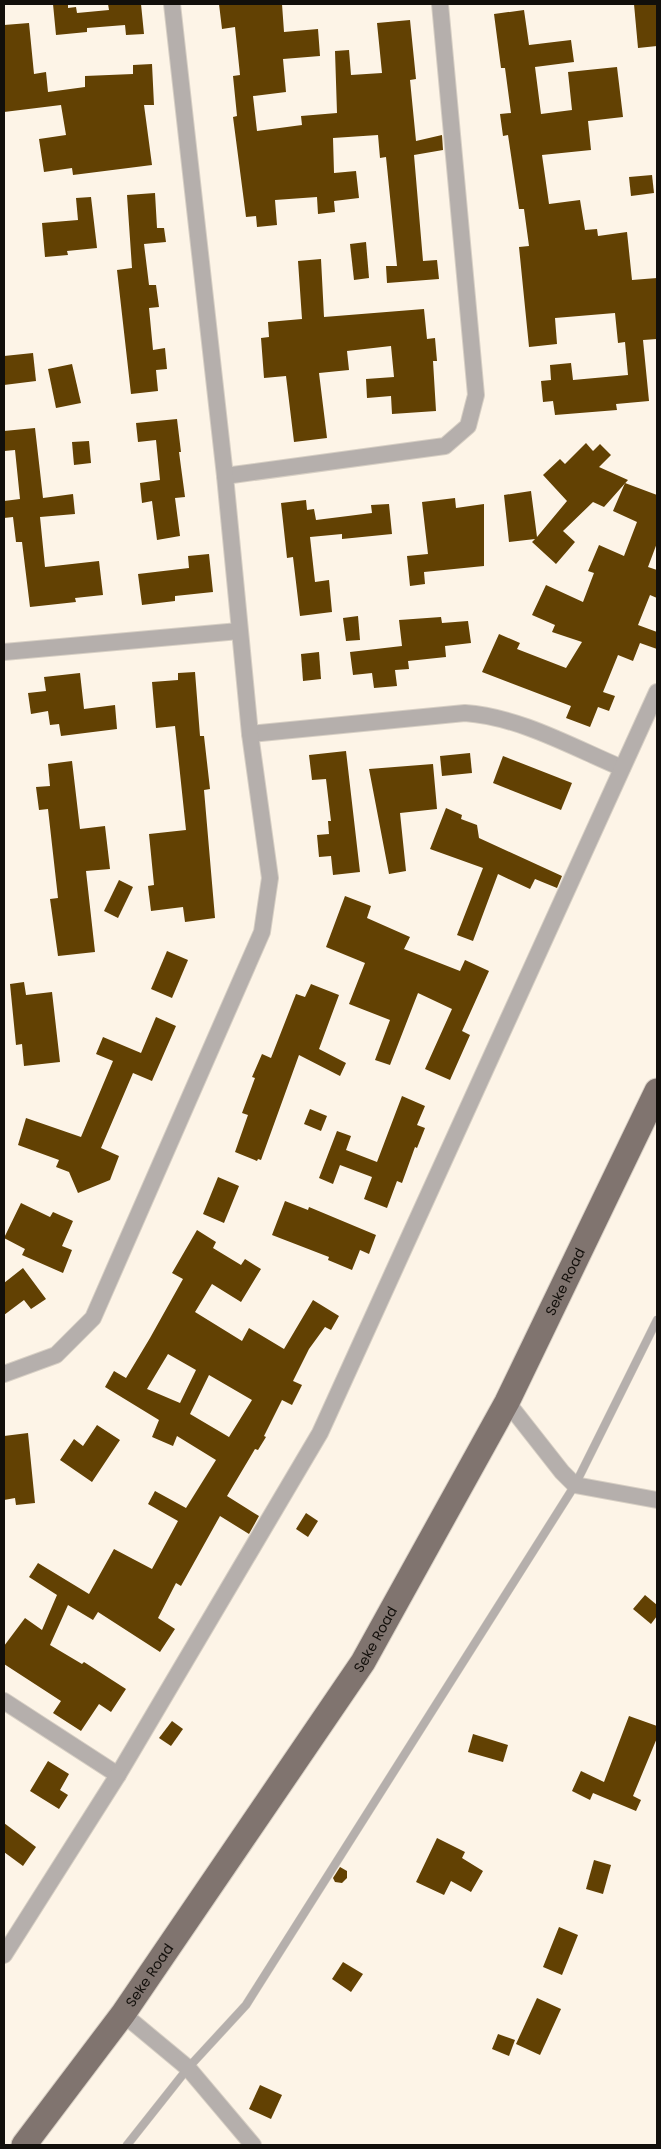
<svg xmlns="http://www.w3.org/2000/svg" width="661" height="2149" viewBox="0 0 661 2149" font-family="Poppins,sans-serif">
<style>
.building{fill:#624103;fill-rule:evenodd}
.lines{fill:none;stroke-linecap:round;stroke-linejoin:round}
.service-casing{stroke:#d7cfc4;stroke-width:9}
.minor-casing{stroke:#d7cfc4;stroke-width:18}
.primary-casing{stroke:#d7cfc4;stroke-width:27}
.service{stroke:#b5afac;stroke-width:8}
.minor{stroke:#b5afac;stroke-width:16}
.primary{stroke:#80746f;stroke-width:25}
.labels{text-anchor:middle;stroke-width:5;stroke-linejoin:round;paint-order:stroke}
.street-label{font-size:14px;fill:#120f0b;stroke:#fff}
</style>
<rect width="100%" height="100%" fill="#fdf4e7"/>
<g class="building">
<path d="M53,4H68V8L76,7L77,13L109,10L108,4H141L144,34L126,35L125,25L87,28V32L56,35Z"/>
<path d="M219,4H282L284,32L318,29L320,56L283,59L286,92L253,96L257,131L302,125L301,116L337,113L335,51L349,50L351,75L382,73L377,23L410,20L416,79L410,80L416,141L442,135L443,150L414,155L423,261L437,260L439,279L387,283L386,266H397L386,157L380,158L378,135L333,138L334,173L356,171L359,198L334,201L335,212L318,214L317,197L275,200L277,225L257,227L256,216L246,217L233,117L237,116L233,76L240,75L235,27L222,29Z"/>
<path d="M634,4H657V46L638,48Z"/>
<path d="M524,10L529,45L571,40L574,62L535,67L541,114L572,110L568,72L617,67L623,117L588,121L591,150L542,155L549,204L580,200L585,230L597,229L598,236L627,232L632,280L657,278V339L643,340L649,401L616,404L617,410L555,415L553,401L543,402L541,381L551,380L550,365L571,363L573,380L628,375L625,342L618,343L615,313L555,318L557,344L529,347L519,247L529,246L524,209H519L508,135L503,136L500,114L511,113L505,68H501L494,14Z"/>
<path d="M29,23L34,74L46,72L48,92L85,87V76L133,74V65L152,64L154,105H144L152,165L73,175L72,168L44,172L39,139L66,135L61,105L4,112V25Z"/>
<path d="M652,175L654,193L631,196L629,177Z"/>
<path d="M155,193L157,228H164L166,242L144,244L149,285H156L159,307L149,308L153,350L165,348L167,369L156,370L158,391L131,394L117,270L132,268L127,195Z"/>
<path d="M91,197L97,248L67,251L68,255L45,257L42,223L78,220L76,198Z"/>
<path d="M366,242L369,278L354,280L350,244Z"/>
<path d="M321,259L324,317L424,309L427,339L435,338L437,361H433L436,411L392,414L391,396L367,398L366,379L394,377L391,346L347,351L349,370L319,373L327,438L294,442L286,376L264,378L261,338L269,337L268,322L302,319L298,261Z"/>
<path d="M33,353L36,381L4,385V356Z"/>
<path d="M72,364L81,403L56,408L48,369Z"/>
<path d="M177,419L181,452H179L185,497L175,498L180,536L157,540L152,501L142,503L140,483L160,480L156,440L138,442L136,423Z"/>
<path d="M35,428L43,498L73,494L75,514L40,517L45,567L99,561L103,595L75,598L76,602L30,607L22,542H16L13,517L4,518V501L20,499L15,450L4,451V431Z"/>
<path d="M89,441L91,463L74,465L72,442Z"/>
<path d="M586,443L593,451L600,444L611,455L599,467L628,480L604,507L593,502L563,531L575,542L556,564L532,542L535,539L509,542L504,495L531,491L537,537L567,501L543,475L560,459L565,464Z"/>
<path d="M625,483L657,495V543L648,567L657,570V598L650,595L638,625L657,632V649L640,643L633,661L618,655L603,692L615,696L609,711L598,707L590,727L566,718L571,706L482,672L499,634L520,643L517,649L566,668L582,642L552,632L555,625L532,615L546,585L583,602L594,573L588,571L599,545L624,556L637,522L613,511Z"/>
<path d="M455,498L456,508L484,504V566L424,572L425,584L410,586L407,556L428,554L422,502Z"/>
<path d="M306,500L307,510L314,509L316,520L372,513L371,505L389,504L392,534L342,539V534L310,537L315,582L329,580L332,612L300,616L293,557L287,558L281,503Z"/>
<path d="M209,554L213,592L175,596V601L142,605L138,574L189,568L188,556Z"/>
<path d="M358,616L360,640L346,641L343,618Z"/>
<path d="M441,617L442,623L468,621L471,643L445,646L446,657L408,661L409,669L395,670L397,686L374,688L372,673L353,675L350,652L402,646L399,620Z"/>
<path d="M319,652L321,679L303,681L301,654Z"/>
<path d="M195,672L200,736H204L210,789L204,790L215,918L185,922L183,907L151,911L148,886L154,885L149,834L186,830L175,726L156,728L152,682L178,680V673Z"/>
<path d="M80,673L84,709L115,705L117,729L61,736L59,724L50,725L48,711L31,714L28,693L46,691L44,677Z"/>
<path d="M346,751L360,872L333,875L331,856L319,857L317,835L329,834L328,821H331L326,779L312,780L309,755Z"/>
<path d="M470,753L472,773L442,776L440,756Z"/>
<path d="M503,756L572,783L561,810L493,783Z"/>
<path d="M72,761L80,829L105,826L110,869L86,871L95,952L58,956L50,899L58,898L48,809L39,810L36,787L50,786L48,764Z"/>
<path d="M433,764L437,809L400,813L406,871L389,874L369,769Z"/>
<path d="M446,808L462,815L461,819L477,825L479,838L562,876L557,888L535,879L530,889L498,874L473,941L457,935L483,868L430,849Z"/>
<path d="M119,880L133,887L118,918L104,911Z"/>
<path d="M345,896L371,906L367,918L410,937L404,949L460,971L465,960L489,971L462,1031L470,1035L450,1080L425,1069L452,1009L418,993L390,1065L375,1060L390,1020L349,1004L365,963L326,947Z"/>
<path d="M167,951L188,960L172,998L151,989Z"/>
<path d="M24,982L26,995L52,992L60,1062L24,1066L22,1044L16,1045L10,984Z"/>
<path d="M311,984L339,995L319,1049L346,1063L340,1076L299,1055L261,1160L258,1159L257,1161L235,1152L248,1115L242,1113L255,1078L252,1077L262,1054L271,1058L296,994L305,997Z"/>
<path d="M156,1017L176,1026L152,1081L133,1073L101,1148L119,1156L110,1180L78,1193L69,1172L56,1167L59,1160L18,1145L26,1118L81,1137L113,1061L96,1054L103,1037L141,1053Z"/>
<path d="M402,1096L425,1106L417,1125L425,1128L417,1148L415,1147L402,1183L397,1181L387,1208L364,1199L372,1177L340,1165L333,1184L319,1178L337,1131L351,1136L346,1150L377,1162Z"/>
<path d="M310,1109L327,1116L321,1131L304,1124Z"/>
<path d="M218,1177L239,1186L224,1223L203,1214Z"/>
<path d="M285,1201L308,1210L309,1207L376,1235L369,1254L360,1250L352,1270L328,1260L329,1257L272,1235Z"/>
<path d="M21,1203L50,1217L53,1212L73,1221L62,1246L72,1250L63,1273L22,1255L25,1249L4,1238Z"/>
<path d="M197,1230L216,1242L213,1248L241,1265L245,1259L261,1269L241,1302L212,1284L195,1312L242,1341L249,1328L284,1349L313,1300L339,1316L331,1330L325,1327L309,1349L293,1381L302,1385L292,1405L282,1400L264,1436L266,1437L258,1450L255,1449L227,1496L259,1516L249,1534L220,1516L181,1586L176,1583L158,1618L175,1629L160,1652L98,1612L93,1620L68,1605L50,1645L82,1664L84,1662L126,1689L111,1712L99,1704L81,1731L53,1713L61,1701L4,1664V1646L25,1618L42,1630L57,1595L29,1577L38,1563L89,1594L114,1549L152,1569L178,1521L148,1504L155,1491L186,1508L216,1460L177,1436L173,1446L152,1437L159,1420L105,1387L114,1371L126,1378L150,1338L183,1279L172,1273ZM168,1354L196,1370L180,1403L147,1389ZM209,1375L252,1400L229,1437L190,1414Z"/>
<path d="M23,1268L46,1299L31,1309L24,1300L4,1315V1283Z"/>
<path d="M97,1425L120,1440L92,1482L60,1460L74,1439L83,1446Z"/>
<path d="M28,1433L35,1503L16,1505L15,1498L4,1500V1436Z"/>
<path d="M306,1513L318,1521L308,1537L296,1529Z"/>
<path d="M645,1595L657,1605V1616L651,1624L633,1609Z"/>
<path d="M629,1716L657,1726V1738L633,1796L641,1800L636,1811L593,1793L590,1800L572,1791L581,1771L604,1782Z"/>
<path d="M172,1721L183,1729L171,1746L159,1738Z"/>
<path d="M473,1734L508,1745L503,1762L468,1752Z"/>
<path d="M48,1761L69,1774L60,1790L68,1795L59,1809L30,1791Z"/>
<path d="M4,1823L36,1847L23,1866L4,1852Z"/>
<path d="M437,1838L465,1852L462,1858L483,1871L471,1892L451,1881L444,1895L416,1882Z"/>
<path d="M594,1860L611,1865L603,1894L586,1889Z"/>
<path d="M340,1867L347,1871V1878L342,1883L335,1882L333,1878Z"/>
<path d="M559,1927L578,1935L562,1975L543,1967Z"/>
<path d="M343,1962L363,1974L351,1992L332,1979Z"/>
<path d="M537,1998L561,2009L540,2055L516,2044Z"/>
<path d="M498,2034L515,2040L509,2056L492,2049Z"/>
<path d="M260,2085L282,2095L271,2119L249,2109Z"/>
</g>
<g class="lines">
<g class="service-casing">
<path id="service" d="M127,2145L188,2068L246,2005L575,1485L657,1320"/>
</g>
<g class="minor-casing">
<g id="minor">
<path d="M225,476L445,446L468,426L476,395L440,4"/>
<path d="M4,652L239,631"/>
<path d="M250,734L465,713C520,717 572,747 622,768"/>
<path d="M4,1374L56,1355L93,1318L262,932L270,878L250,734L225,476L172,4"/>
<path d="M507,1402L562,1472L575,1485L657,1500"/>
<path d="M4,1701L118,1775"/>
<path d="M4,1955L118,1775L320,1433L657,692"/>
<path d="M123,2014L188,2068L253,2145"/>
</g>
</g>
<g class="primary-casing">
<g id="primary">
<path id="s1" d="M24,2145L123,2014L363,1662L507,1402L657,1091"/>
</g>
</g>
<use href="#service" class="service"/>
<use href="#minor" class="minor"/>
<use href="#primary" class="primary"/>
</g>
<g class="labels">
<g class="street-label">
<text dy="5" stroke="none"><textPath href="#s1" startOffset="1021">Seke Road</textPath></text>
<text dy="5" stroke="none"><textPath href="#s1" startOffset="616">Seke Road</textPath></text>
<text dy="5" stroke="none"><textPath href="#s1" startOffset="211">Seke Road</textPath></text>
</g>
</g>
<rect width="661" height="2149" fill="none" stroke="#120f0b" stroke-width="10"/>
</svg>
